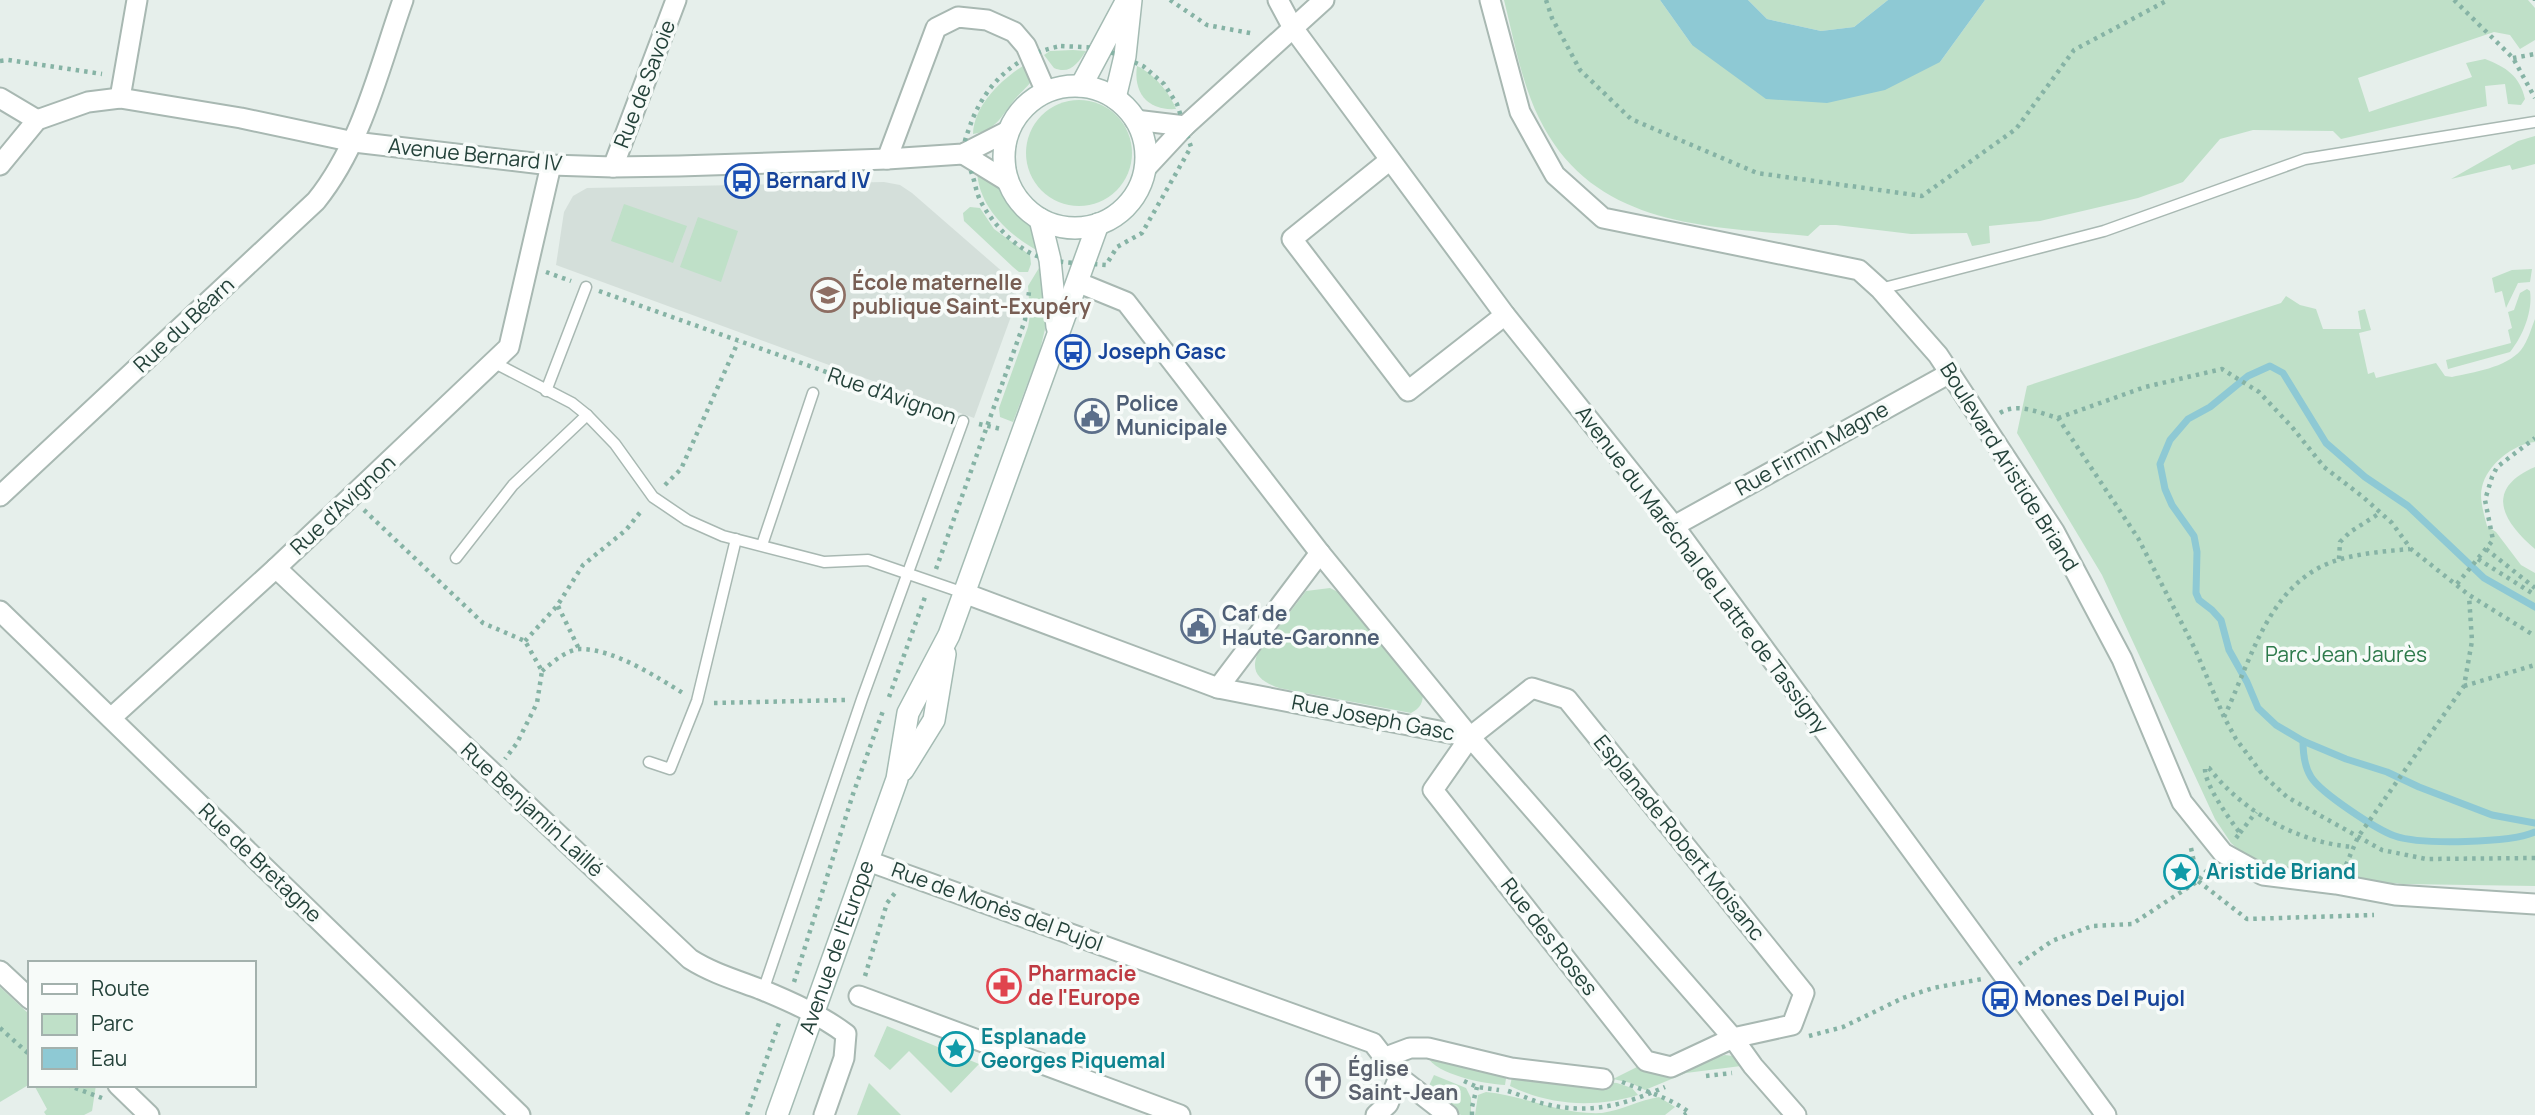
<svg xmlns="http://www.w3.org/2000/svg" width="2535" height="1115" viewBox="0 0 2535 1115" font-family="Manrope,sans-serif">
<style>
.built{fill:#d4dfda}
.green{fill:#bfe0c8}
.water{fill:#8ec9d4}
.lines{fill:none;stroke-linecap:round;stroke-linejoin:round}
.stream{stroke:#8ec9d4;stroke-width:7}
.lane-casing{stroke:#a8b8b2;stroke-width:13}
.street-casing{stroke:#a8b8b2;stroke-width:23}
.secondary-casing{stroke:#a4bbb3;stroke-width:24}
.path{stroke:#86b3a5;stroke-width:4.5;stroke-dasharray:3.5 5;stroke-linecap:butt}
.lane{stroke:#fff;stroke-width:10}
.street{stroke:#fff;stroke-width:19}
.secondary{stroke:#fff;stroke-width:21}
.labels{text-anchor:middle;stroke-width:7;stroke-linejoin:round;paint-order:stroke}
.street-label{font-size:21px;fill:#24423a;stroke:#f7fbf9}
.transit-label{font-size:21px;font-weight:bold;fill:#164399;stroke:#f7fbf9;text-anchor:start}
.education-label{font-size:21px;font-weight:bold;fill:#785e54;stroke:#f7fbf9;text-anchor:start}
.service-label{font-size:21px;font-weight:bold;fill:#4e5e75;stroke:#f7fbf9;text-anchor:start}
.park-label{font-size:21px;fill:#2d7a4b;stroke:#f7fbf9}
.culture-label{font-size:21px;font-weight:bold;fill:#0d838f;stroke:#f7fbf9;text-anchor:start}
.health-label{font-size:21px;font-weight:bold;fill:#be3a42;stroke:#f7fbf9;text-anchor:start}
.worship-label{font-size:21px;font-weight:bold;fill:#5b616d;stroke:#f7fbf9;text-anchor:start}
</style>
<rect width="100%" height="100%" fill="#e6efeb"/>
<path class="built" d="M884,182L900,185L912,193L1012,280L1016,290L1017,300L974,418L556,265L564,212L573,196L587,188Z"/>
<g class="green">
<path d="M1504,0H1660L1692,45L1940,62L1985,0H2528L2535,8V40L2520,49L2510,35L2494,32L2358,78L2369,112L2472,77L2466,63L2485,59C2506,67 2520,76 2525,99L2521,105L2508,104L2505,84L2485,86L2487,106L2341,139L2333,131L2253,130L2220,139L2183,182L2138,198L2040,221L1989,226L1990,243L1972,246L1967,233L1911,234L1836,225H1820L1808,236C1704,226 1592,227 1539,118C1521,81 1514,40 1504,0Z"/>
<path d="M1748,0H1888L1854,27L1821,31L1767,19Z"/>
<path d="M1073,50L1086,51C1078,63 1070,75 1054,68L1044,55L1050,51Z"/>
<path d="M1026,64L1033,78C1029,86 1021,92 1015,99C1002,115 996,131 973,134C974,104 1003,78 1026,64Z"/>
<path d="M1137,66C1154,74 1169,92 1176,109C1148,111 1133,93 1137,66Z"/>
<circle cx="1079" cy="153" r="53"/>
<path d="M2535,136V164L2512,170L2510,165L2451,179L2518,141Z"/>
<path d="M977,170L1001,187L1013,208L1033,225L1042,253C1011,237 978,208 977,170Z"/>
<path d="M624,204L687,226L673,263L611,241Z"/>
<path d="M970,207L980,208L994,229L1030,255L1031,264L1028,272H1019L1013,267L964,221L963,213Z"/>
<path d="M698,217L738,231L721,282L680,267Z"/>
<path d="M1042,263L1046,325L1040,350L1013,422L1000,417L999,408L1028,327L1030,315L1028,286Z"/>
<path d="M2532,269L2530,282L2518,283L2506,308L2502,291L2495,293L2492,278L2512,270Z"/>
<path d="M2527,289L2530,291C2533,311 2523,336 2510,352L2448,369L2446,360L2511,343L2508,330L2512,328L2508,312L2514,310L2520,293Z"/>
<path d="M2286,296L2300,305L2316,309L2323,329H2361L2358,311L2365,309L2371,330L2359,333L2368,374L2374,372L2376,378L2436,363L2445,376L2452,377C2473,372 2506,368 2521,350C2528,341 2531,329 2535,319V442C2513,444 2487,465 2482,487C2479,499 2484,514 2487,526L2496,532L2521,565L2535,573V886L2403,884L2380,882L2344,874L2274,867L2249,859L2231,843L2215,819L2102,575L2017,433L2027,386L2281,303Z"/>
<path d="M2535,467V549C2502,521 2484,489 2535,467Z"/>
<path d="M1330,588L1344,595L1423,692C1423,702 1421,708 1411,713L1279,688C1262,682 1250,674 1257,655L1306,591Z"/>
<path d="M0,987L30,1015V1084L0,1102Z"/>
<path d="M887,1026L979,1064L951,1093L909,1051L890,1070L874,1056Z"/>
<path d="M1725,1055L1733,1056L1741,1066L1686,1073L1645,1090L1631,1083L1613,1079L1641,1065L1695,1064Z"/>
<path d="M1427,1056L1507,1072L1505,1085C1485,1084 1436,1075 1427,1056Z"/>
<path d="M1513,1073L1617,1083L1632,1088L1638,1095C1595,1108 1551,1106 1510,1086Z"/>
<path d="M1434,1075L1466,1088L1471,1098V1115H1461L1426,1092Z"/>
<path d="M869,1083L901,1115H857Z"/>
<path d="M34,1085H96L92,1111L84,1115H46L44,1112L47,1109Z"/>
<path d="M1486,1092C1526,1096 1561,1115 1602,1113C1622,1110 1640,1100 1659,1097L1675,1107L1665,1115H1475L1478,1095Z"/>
</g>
<path class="water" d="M1660,0H1748L1767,19L1821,31L1854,27L1888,0H1985L1940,62L1885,90L1827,103L1766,99L1692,45Z"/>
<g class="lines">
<g class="stream">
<path d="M2535,607L2484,578L2408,506L2365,477L2326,443L2283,373L2270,366L2248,376L2210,407L2188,419L2170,440L2160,464L2165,489L2172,505L2194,536L2197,552L2196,593L2199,600L2212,610L2221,620L2229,650L2247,682L2258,708L2276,725L2303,741L2346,759L2387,772L2419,787L2492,815L2535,823"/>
<path d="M2303,741C2303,754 2304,766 2311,777C2321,793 2377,830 2395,836C2420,845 2512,843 2535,832"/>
</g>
<g class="lane-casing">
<g id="lane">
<path d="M1880,289L2104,231L2305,159L2535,122"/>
<path d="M493,362L572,403L587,415L615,444L653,497L687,520L723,536L824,562L868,560L964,593"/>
<path d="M546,391L586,287"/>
<path d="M762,545L813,393"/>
<path d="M456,558L513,485L587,415"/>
<path d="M649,762L670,769L697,701L736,539"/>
<path d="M763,991L862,699L963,421"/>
</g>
</g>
<g class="street-casing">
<g id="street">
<path d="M1278,0L1293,28L1505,315L1674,526L2106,1115"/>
<path d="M1490,0L1520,112L1555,175L1603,218L1859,270L1880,289L1938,355L2054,531L2122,659L2182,802L2223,853L2263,875L2336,884L2395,895L2535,904"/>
<path d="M0,98L37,120"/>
<path d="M120,98L137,0"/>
<path d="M1135,120L1185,126"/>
<path d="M963,154L1007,181"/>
<path d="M887,159L936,28L958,17L987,20L1014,32L1026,46L1046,92"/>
<path d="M1390,160L1292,239L1408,391L1505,315"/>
<path d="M0,165L37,120L88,102L120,98L241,118L354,142L551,165L613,167L679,166L887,159L963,154L1008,131"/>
<path d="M613,167L676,0"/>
<path d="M1145,169L1185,126L1324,0"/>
<path d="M1077,282L1126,302L1320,553L1470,737L1733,1038L1753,1066L1796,1115"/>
<path d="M0,496L316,201C362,144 379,68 403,0"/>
<path d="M1674,526L1950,373"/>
<path d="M276,568L690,959C712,973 736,980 760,989C789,1001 821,1015 846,1034L844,1058L824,1115"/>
<path d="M964,593L1218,688L1470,737"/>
<path d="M0,611L520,1115"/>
<path d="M1218,688L1320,553"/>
<path d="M1532,688L1567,699L1804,993L1792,1025L1733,1038L1671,1067L1646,1061L1433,790L1470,737Z"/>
<path d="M111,718L276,568L509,347L551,165"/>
<path d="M868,861L1373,1043L1399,1077L1448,1115"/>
<path d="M0,971L30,999"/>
<path d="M859,996L1180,1115"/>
<path d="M1386,1057L1410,1048H1428L1511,1068L1603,1079"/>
<path d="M118,1085L149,1115"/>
<path d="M1376,1115L1388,1104L1399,1077"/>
</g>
</g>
<g class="secondary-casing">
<g id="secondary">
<circle cx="1075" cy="157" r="71"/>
<path d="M1081,86L1127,0"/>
<path d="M1115,98L1125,56L1131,0"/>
<path d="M1040,219L1050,260L1057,327"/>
<path d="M903,770L934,720L945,654"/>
<path id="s1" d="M777,1115L897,779L908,713L949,635L1098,224"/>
</g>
</g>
<g class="path">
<path d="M1170,0L1207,25L1255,34"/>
<path d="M1546,0L1552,18L1580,70L1631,119L1757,173L1922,196L2016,129L2074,50L2168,0"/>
<path d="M2454,0L2513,58L2535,98"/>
<path d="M2535,0V1"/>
<path d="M1061,46L1101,48L1143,66L1164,84L1177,104L1191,147L1142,233L1117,247L1106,265C1084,263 1058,264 1037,256C1014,247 991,222 980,200C976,192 975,182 972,174C970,168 965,161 964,154C962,145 968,132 971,123C986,83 1017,54 1061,46Z"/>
<path d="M2513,58L2535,54"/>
<path d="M0,61L8,60L102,74"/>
<path d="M546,272L571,281"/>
<path d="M599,291L950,416"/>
<path d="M2000,413C2018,402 2039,413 2058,418L2138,538L2195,649L2224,717L2236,739L2263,775L2287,797L2382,850L2426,859L2535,858"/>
<path d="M2058,418L2145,387L2222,369L2259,392L2292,427L2324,467L2363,497L2392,523L2411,549L2469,595L2535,636"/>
<path d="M979,424L1001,429"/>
<path d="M665,485L681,469L738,342"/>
<path d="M364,510L483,623L525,641L542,671L537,703L517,743L505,759"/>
<path d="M2486,549L2535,588"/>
<path d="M2339,559L2340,542L2350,532L2380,513"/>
<path d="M2478,559L2535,595"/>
<path d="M936,569L1025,320L1029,292"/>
<path d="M2457,584L2493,540L2485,500L2492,477L2497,467L2535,438"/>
<path d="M558,606L579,649"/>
<path d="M525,641L557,606L583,565L626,530L642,510"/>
<path d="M542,671C553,662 566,650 580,649C614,649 655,676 683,693"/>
<path d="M2464,686L2535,665"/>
<path d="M889,697L925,597"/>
<path d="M714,703L845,700"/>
<path d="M2224,717C2252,659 2269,579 2341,559C2363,553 2387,551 2410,549"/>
<path d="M2240,833L2256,812"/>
<path d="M2236,838L2240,833C2230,820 2204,784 2205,768H2209C2243,812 2298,843 2354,847"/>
<path d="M2191,848L2198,881L2247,919L2374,915"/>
<path d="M2346,865L2358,837L2464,686L2472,641L2469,596"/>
<path d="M2019,964L2052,941L2092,926L2132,924L2198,881L2209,868"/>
<path d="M865,976L887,903L895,893"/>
<path d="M794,982L853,794L884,708"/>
<path d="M0,1028L30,1055"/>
<path d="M1809,1036L1843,1027L1903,998L1933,988L1982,979"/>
<path d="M1706,1076L1732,1073"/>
<path d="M1464,1081L1477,1087L1499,1090"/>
<path d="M1622,1082C1645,1091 1668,1097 1689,1112L1684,1115"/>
<path d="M67,1085L102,1098"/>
<path d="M1508,1091C1521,1095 1533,1101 1545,1104C1591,1115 1623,1105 1665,1087"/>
<path d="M747,1115L780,1020"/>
<path d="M1472,1115V1107L1477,1087"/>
</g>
<use href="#lane" class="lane"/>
<use href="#street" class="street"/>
<use href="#secondary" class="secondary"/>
</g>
<defs>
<g id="bus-ring" transform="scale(1.75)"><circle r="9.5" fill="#f7fbf9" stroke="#1a4fb4" stroke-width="1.5"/><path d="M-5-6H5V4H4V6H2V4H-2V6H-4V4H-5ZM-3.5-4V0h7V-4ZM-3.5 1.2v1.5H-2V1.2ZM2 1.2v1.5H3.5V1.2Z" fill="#1a4fb4"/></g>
<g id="school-ring" transform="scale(1.75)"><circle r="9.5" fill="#f7fbf9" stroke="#8d6e63" stroke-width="1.5"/><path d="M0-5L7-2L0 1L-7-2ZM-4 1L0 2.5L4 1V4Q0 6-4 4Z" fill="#8d6e63"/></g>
<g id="civic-ring" transform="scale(1.75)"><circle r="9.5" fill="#f7fbf9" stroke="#5c6f8a" stroke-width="1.5"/><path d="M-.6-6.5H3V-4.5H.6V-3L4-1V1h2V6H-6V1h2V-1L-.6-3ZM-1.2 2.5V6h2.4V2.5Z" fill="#5c6f8a"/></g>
<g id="sight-ring" transform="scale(1.75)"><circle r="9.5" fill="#f7fbf9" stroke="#0f9aa8" stroke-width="1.5"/><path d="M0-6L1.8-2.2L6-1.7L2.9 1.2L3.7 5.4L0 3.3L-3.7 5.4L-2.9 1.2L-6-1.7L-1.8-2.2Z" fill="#0f9aa8"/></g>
<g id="pharmacy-ring" transform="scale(1.75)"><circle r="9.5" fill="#f7fbf9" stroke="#e0444e" stroke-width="1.5"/><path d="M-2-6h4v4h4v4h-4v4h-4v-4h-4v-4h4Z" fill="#e0444e"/></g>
<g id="church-ring" transform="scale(1.75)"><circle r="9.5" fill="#f7fbf9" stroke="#6b7280" stroke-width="1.5"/><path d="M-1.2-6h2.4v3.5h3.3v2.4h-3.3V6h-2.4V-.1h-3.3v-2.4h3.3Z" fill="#6b7280"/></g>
</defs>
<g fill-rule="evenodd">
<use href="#bus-ring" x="742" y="181"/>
<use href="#school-ring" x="828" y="295"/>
<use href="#bus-ring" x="1073" y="352"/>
<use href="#civic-ring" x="1092" y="416"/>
<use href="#civic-ring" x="1198" y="626"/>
<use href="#sight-ring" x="2181" y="872"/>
<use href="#pharmacy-ring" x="1004" y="986"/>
<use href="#bus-ring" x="2000" y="999"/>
<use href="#sight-ring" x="956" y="1049"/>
<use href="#church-ring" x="1323" y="1081"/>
</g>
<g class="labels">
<g class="street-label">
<text transform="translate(645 84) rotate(-69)" y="7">Rue de Savoie</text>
<text transform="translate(475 155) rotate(6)" y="7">Avenue Bernard IV</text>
<text transform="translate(184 325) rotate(-43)" y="7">Rue du Béarn</text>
<text transform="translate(892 396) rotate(19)" y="7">Rue d'Avignon</text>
<text transform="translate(1812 449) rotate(-29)" y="7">Rue Firmin Magne</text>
<text transform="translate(2009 467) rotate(58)" y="7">Boulevard Aristide Briand</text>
<text transform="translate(343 505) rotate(-43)" y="7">Rue d'Avignon</text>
<text transform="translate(1702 570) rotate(53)" y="7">Avenue du Maréchal de Lattre de Tassigny</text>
<text transform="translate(1373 718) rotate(11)" y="7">Rue Joseph Gasc</text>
<text transform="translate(532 810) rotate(43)" y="7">Rue Benjamin Laillé</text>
<text transform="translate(1679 838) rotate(51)" y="7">Esplanade Robert Moisanc</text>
<text transform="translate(260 863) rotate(44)" y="7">Rue de Bretagne</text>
<text transform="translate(997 907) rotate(20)" y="7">Rue de Monès del Pujol</text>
<text transform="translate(1549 937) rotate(52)" y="7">Rue des Roses</text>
<text dy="7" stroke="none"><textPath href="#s1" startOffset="178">Avenue de l'Europe</textPath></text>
</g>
<g class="transit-label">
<text x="766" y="188">Bernard IV</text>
<text x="1098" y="359">Joseph Gasc</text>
<text x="2024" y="1006">Mones Del Pujol</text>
</g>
<g class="education-label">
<text x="852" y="290">École maternelle<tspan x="852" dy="24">publique Saint-Exupéry</tspan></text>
</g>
<g class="service-label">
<text x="1116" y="411">Police<tspan x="1116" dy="24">Municipale</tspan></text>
<text x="1222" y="621">Caf de<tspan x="1222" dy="24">Haute-Garonne</tspan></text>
</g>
<g class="park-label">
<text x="2346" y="662">Parc Jean Jaurès</text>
</g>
<g class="culture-label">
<text x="2206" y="879">Aristide Briand</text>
<text x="981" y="1044">Esplanade<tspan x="981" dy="24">Georges Piquemal</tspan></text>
</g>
<g class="health-label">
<text x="1028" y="981">Pharmacie<tspan x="1028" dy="24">de l'Europe</tspan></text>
</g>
<g class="worship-label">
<text x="1348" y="1076">Église<tspan x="1348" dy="24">Saint-Jean</tspan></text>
</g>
</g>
<rect x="28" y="961" width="228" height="126" fill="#f7fbf9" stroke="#a3b1ad" stroke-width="2"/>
<rect x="42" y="984" width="35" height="10" fill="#ffffff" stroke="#a3b1ad" stroke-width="2"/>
<text x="91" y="996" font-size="21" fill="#24423a">Route</text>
<rect x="42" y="1014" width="35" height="21" fill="#bfe0c8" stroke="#a3b1ad" stroke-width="2"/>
<text x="91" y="1031" font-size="21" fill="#24423a">Parc</text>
<rect x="42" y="1048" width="35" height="21" fill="#8ec9d4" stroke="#a3b1ad" stroke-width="2"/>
<text x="91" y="1066" font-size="21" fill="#24423a">Eau</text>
</svg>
